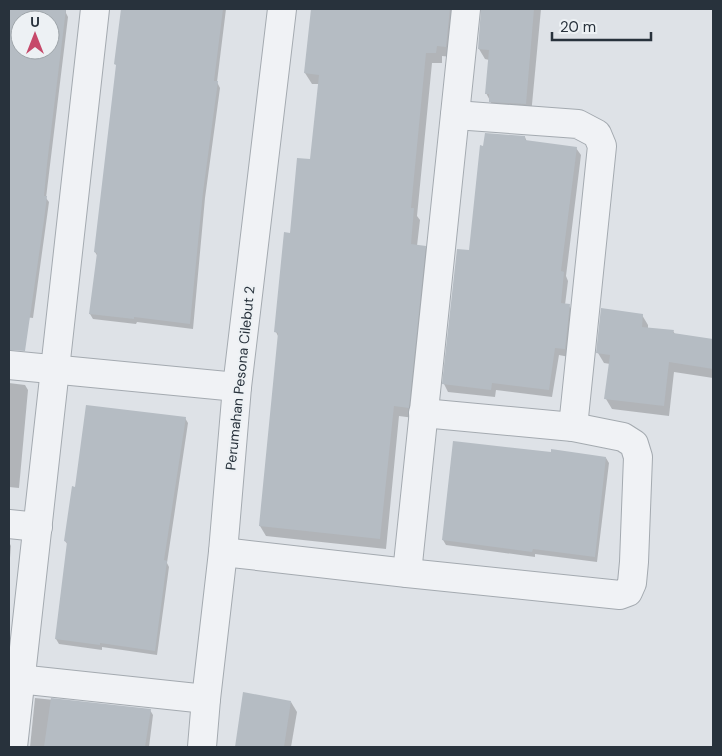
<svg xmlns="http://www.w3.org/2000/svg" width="722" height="756" viewBox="0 0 722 756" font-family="'DM Sans',sans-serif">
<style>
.shadow{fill:#0003;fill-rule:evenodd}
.building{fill:#b5bcc3;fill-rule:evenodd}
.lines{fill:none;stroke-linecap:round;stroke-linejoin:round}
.minor-casing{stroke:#a4aab0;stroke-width:30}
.minor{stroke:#f0f2f5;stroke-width:28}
.labels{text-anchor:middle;stroke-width:4;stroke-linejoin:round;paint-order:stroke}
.street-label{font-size:14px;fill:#28323c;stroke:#edf1f4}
</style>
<rect width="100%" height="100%" fill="#dee2e7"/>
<g class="shadow">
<path d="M9,9H66V13L68,17L46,198L49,202L33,318L9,315ZM20,20H50V50H20Z"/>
<path d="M122,9H226L217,82L220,88L205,198L193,329L137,322L136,324L93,319L90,314L98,257L95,252L112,111Z"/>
<path d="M312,9H461L452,57L442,56V63H432L417,216L420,220L417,246L425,247L431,257L414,418L399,416L386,549L266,536L260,526L279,338L276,332L291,234L311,161L319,84H312L305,73Z"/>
<path d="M483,9H541L531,115L496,112L486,93L489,60L485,59L479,49Z"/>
<path d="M525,137L527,142L576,148L581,155L566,276L568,281L565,305L569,306L574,313L569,357L559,355L552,397L496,390L495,397L448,392L444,384L470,251Z"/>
<path d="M642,315L648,325V329L673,331L675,334L713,340V378L674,372L669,416L612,409L606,399L610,364L604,363L598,353Z"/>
<path d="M9,383L25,385L28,390L19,488L9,487Z"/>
<path d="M185,418L188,423L167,563L169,567L157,655L102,647V650L59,644L56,639L68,545L65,541L76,488Z"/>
<path d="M606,458L609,463L597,562L535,554V557L446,545L443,540Z"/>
<path d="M9,542L11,546L9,570Z"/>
<path d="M35,698L150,710L153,715L149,747H30Z"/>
<path d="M291,702L297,712L291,747H237L236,746Z"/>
</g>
<g class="building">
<path d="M9,9H66L47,164L44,196H47L44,220L25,351L9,350ZM20,20H50V50H20Z"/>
<path d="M121,9H223L214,81H218L203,192L190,324L134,317V319L89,314L97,253L94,252L116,65L114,64Z"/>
<path d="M311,9H450L446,47L437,46L436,53H426L411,208H414L411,244L426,246L409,408L394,406L380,539L259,526L278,333L274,332L284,232L290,233L297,158L310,159L319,75L304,73Z"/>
<path d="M481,9H534L526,104L489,102V94H485L489,50L478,49Z"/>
<path d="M485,133L525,136V140L577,147L561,271L564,272L561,303L570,304L565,349L555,348L549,390L492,383L491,390L442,384L457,249L469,250L480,145L483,146Z"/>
<path d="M601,308L643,314L642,327L674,330L673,333L713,339V369L669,362L664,406L604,399L610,355L596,353Z"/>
<path d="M86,405L186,417L164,560L167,561L155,651L100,643V645L55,639L67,542L64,541L72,486L75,487Z"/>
<path d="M453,441L551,452V449L606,457L595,557L533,549L532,552L442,540Z"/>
<path d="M243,692L291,701L284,747H235Z"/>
<path d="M51,698L151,709L145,747H44Z"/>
</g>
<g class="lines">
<g class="minor-casing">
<g id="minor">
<path d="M455,115L578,124L597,134L602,146L573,427"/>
<path d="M9,365L237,387"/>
<path d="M9,524L38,527"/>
<path d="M223,552L407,573L620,595L628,592L632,583L634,562L638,457L634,444L623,437L573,427L423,413"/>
<path d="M407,573L466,9"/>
<path d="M9,678L206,699"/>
<path d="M13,747L95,9"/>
<path d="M202,747L206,699L223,552L237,387L282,9"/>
</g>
</g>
<use href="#minor" class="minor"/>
</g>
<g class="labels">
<g class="street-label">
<text transform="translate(240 378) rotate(-84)" y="5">Perumahan Pesona Cilebut 2</text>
</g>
</g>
<rect width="722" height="756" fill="none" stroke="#28323c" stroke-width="20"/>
<g transform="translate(35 35)"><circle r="24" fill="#edf1f4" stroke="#9ea5aa"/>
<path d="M0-4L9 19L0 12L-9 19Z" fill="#c6496a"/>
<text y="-8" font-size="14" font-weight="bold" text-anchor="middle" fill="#28323c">U</text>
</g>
<path d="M552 32v8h99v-8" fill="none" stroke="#28323c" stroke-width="2.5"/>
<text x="560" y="32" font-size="15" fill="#28323c" stroke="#edf1f4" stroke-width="4" paint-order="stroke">20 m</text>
</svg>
